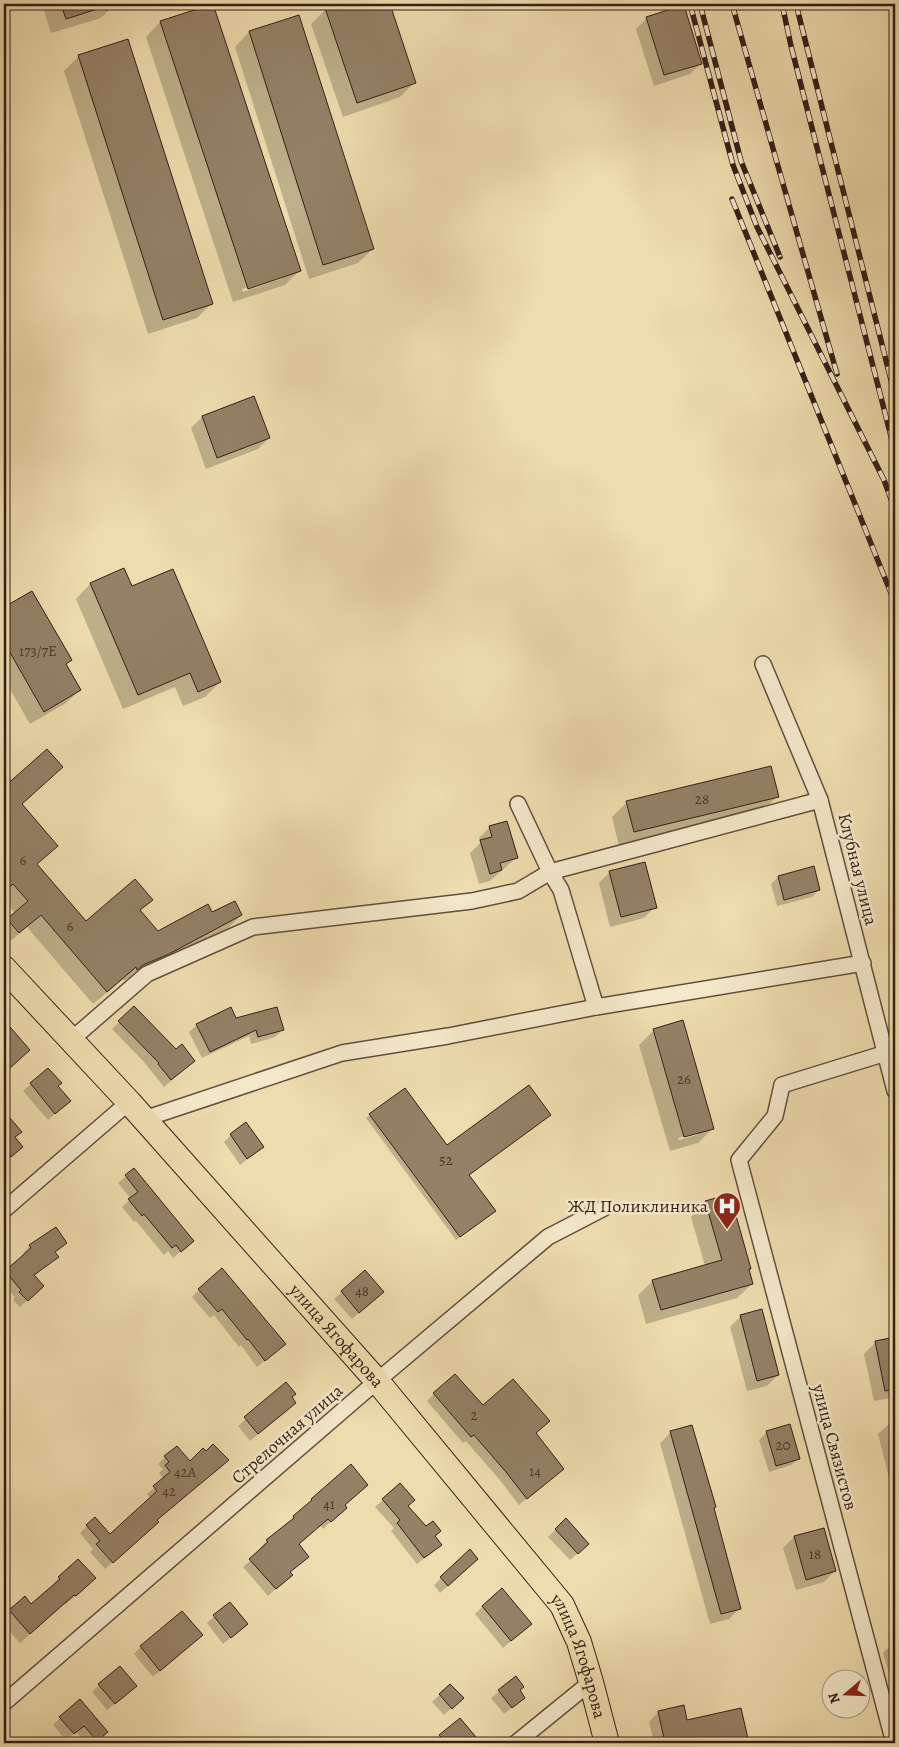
<svg xmlns="http://www.w3.org/2000/svg" width="899" height="1747" viewBox="0 0 899 1747" font-family="Alegreya,serif">
<style>
.shadow{fill:#0003;fill-rule:evenodd}
.building{fill:#948166;stroke:#331f17}
.lines{fill:none;stroke-linecap:round;stroke-linejoin:round}
.minor-casing{stroke:#624e3d;stroke-width:18}
.primary-casing{stroke:#331f17;stroke-width:26}
.minor{stroke:#f4e8ca;stroke-width:15}
.primary{stroke:#eedcae;stroke-width:24}
.rail-casing{stroke:#331f17;stroke-width:5.5}
.rail{stroke:#f4e8ca;stroke-width:4;stroke-dasharray:11;stroke-linecap:butt}
.labels{text-anchor:middle;stroke-width:5;stroke-linejoin:round;paint-order:stroke}
.number-label{font-size:15px;fill:#4b382b}
.street-label{font-size:18px;fill:#331f17;stroke:#f4e8ca}
.poi-label{font-size:18px;fill:#331f17;stroke:#f4e8ca;text-anchor:end}
</style>
<rect width="100%" height="100%" fill="#eedcae"/>
<filter id="stains"><feTurbulence type="fractalNoise" baseFrequency=".004" numOctaves="4"/><feColorMatrix values="0 0 0 0 .2 0 0 0 0 .09 0 0 0 0 .02 0 0 0 .5 -.17"/></filter>
<radialGradient id="worn" r=".72"><stop offset=".6" stop-color="#630" stop-opacity="0"/><stop offset="1" stop-color="#630" stop-opacity=".3"/></radialGradient>
<g class="shadow">
<path d="M42,4H115L101,18L51,33Z"/>
<path d="M342,4H388L415,82L400,97L343,117L311,24L326,9Z"/>
<path d="M647,18L701,63L690,74L654,86L636,29Z"/>
<path d="M160,22L299,271L285,285L233,302L146,37ZM283,275V278L243,292L242,289Z"/>
<path d="M4,24L8,37L4,42Z"/>
<path d="M249,32L373,249L358,263L309,279L235,47Z"/>
<path d="M127,41L212,303L197,318L148,334L64,71L78,57Z"/>
<path d="M254,398L269,438L258,449L206,469L191,428L202,417Z"/>
<path d="M124,570L131,588L220,682L205,697L183,706L175,687L123,709L76,599L90,584Z"/>
<path d="M32,593L71,660L65,665L80,690L66,703L30,724L4,679V609Z"/>
<path d="M47,751L21,804L56,846L36,865L86,923L151,900L140,911L157,933L212,914L241,915L228,928L124,981L123,979L93,1004L27,927L6,945L4,943V924L16,914L4,900V789Z"/>
<path d="M777,797L762,811L619,846L612,817L627,802Z"/>
<path d="M895,803V834L889,809Z"/>
<path d="M490,827L516,858L490,881L479,884L470,853L480,843L479,838Z"/>
<path d="M813,868L819,890L812,897L777,906L771,884L778,877Z"/>
<path d="M610,872L655,907L644,918L610,927L599,883Z"/>
<path d="M134,1007L176,1050L193,1061L164,1087L144,1062L112,1029Z"/>
<path d="M235,1020L282,1030L275,1037L251,1044L249,1036L202,1058L189,1032L197,1025Z"/>
<path d="M4,1021L28,1050L4,1073Z"/>
<path d="M654,1030L713,1128L698,1143L670,1151L639,1045ZM697,1132V1135L679,1140L678,1138Z"/>
<path d="M48,1069L57,1086L62,1108L48,1120L23,1091Z"/>
<path d="M405,1089L491,1214L456,1240L366,1118Z"/>
<path d="M8,1118L14,1138L15,1154L4,1162V1121Z"/>
<path d="M231,1135L262,1147L240,1165L224,1142Z"/>
<path d="M134,1170L185,1248L173,1258L168,1251L164,1255L136,1221L134,1222L122,1207L131,1199L118,1183Z"/>
<path d="M705,1202L752,1284L737,1298L646,1324L638,1295L653,1281L705,1266L691,1217Z"/>
<path d="M56,1228L66,1243L54,1253L57,1257L34,1276L35,1293L20,1307L13,1300L15,1297L4,1285V1274L24,1256L23,1253L30,1246Z"/>
<path d="M199,1290L285,1344L257,1367L241,1345L239,1347L214,1315L210,1318L192,1297Z"/>
<path d="M342,1292L375,1299L352,1319L334,1299Z"/>
<path d="M741,1316L778,1375L767,1386L747,1391L730,1327Z"/>
<path d="M895,1339V1397L874,1401L864,1354L875,1343Z"/>
<path d="M286,1384L291,1398L288,1410L250,1441L238,1426Z"/>
<path d="M434,1394L483,1407L535,1434L555,1476L519,1505L499,1479L466,1441L463,1443L427,1401Z"/>
<path d="M895,1419V1502L878,1434L893,1420Z"/>
<path d="M789,1426L799,1458L791,1465L769,1472L759,1440L766,1433Z"/>
<path d="M671,1432L713,1508L740,1608L729,1619L710,1624L660,1443Z"/>
<path d="M165,1457L190,1463L228,1460L212,1475L211,1474L156,1521L150,1529L105,1569L90,1552L93,1549L80,1533L87,1526L110,1536L151,1499L147,1494L164,1479L159,1473L163,1469L158,1464Z"/>
<path d="M400,1485L407,1506L441,1544L417,1564L391,1531L394,1528L375,1507Z"/>
<path d="M343,1506L338,1515L323,1529L320,1525L298,1545L289,1573L284,1582L268,1596L243,1567L262,1550L260,1548L267,1540L294,1517Z"/>
<path d="M566,1520L580,1551L570,1560L548,1537Z"/>
<path d="M794,1537L835,1571L824,1582L796,1590L783,1548Z"/>
<path d="M470,1551V1566L440,1593L434,1585Z"/>
<path d="M59,1578L84,1588L65,1605L64,1603L20,1643L4,1625V1617L24,1598L31,1606L50,1589V1588Z"/>
<path d="M229,1603L239,1631L223,1644L207,1623Z"/>
<path d="M483,1606L523,1631L503,1648L475,1614Z"/>
<path d="M895,1641V1695L883,1653Z"/>
<path d="M194,1642L153,1677L134,1654L141,1647Z"/>
<path d="M516,1678L518,1691L524,1697L504,1714L491,1698Z"/>
<path d="M99,1685L128,1693L107,1710L92,1692Z"/>
<path d="M450,1685L462,1698L444,1715L432,1702Z"/>
<path d="M740,1709L747,1743H654L649,1722L658,1712L686,1721Z"/>
<path d="M60,1718L106,1732L94,1743H86L76,1732L66,1740L53,1725Z"/>
<path d="M440,1736L476,1740L473,1743H433Z"/>
</g>
<g class="building">
<path d="M61,4H107V6L66,19Z"/>
<path d="M213,4L301,271L248,289L160,21Z"/>
<path d="M338,4H390L416,83L357,103L325,8Z"/>
<path d="M684,5L702,64L664,75L646,17Z"/>
<path d="M299,15L374,249L323,265L249,31Z"/>
<path d="M128,39L213,304L163,320L78,55Z"/>
<path d="M254,396L270,438L217,458L202,416Z"/>
<path d="M124,568L132,586L173,569L221,682L198,692L190,673L138,695L90,583Z"/>
<path d="M32,591L72,660L66,664L81,690L44,712L4,642V607Z"/>
<path d="M47,749L63,767L22,804L58,846L37,864L86,921L135,879L153,900L140,910L158,931L208,904L212,912L235,901L242,915L169,954L143,965L137,970L136,967L107,992L41,915L19,933L7,919L28,901L13,884L4,892V787Z"/>
<path d="M771,766L779,797L634,832L626,801Z"/>
<path d="M507,821L518,858L500,863L502,870L490,874L480,840L492,837L489,826Z"/>
<path d="M645,862L657,908L621,917L609,871Z"/>
<path d="M814,866L820,890L784,900L778,876Z"/>
<path d="M134,1006L176,1049L182,1044L195,1061L171,1080L158,1064L159,1063L118,1021Z"/>
<path d="M231,1007L236,1018L277,1007L284,1030L258,1037L256,1030L210,1052L196,1024Z"/>
<path d="M4,1020L30,1050L10,1068L4,1061Z"/>
<path d="M683,1020L714,1129L684,1137L653,1029Z"/>
<path d="M48,1068L62,1083L58,1086L71,1101L55,1114L30,1083Z"/>
<path d="M529,1085L551,1115L469,1175L496,1211L460,1237L369,1114L405,1088L447,1145Z"/>
<path d="M4,1111L22,1132L15,1137L23,1147L11,1157L4,1148Z"/>
<path d="M246,1122L264,1147L247,1159L230,1134Z"/>
<path d="M134,1168L194,1241L181,1252L176,1245L172,1248L144,1214L142,1216L128,1199L138,1192L125,1175Z"/>
<path d="M730,1194L751,1269H749L753,1284L661,1310L652,1280L722,1260L705,1201Z"/>
<path d="M56,1227L67,1243L55,1252L59,1257L34,1275L44,1286L28,1301L19,1292L21,1290L5,1271L31,1248L29,1245Z"/>
<path d="M222,1268L286,1344L265,1361L248,1339L247,1340L222,1309L218,1312L198,1289Z"/>
<path d="M365,1270L384,1292L359,1313L341,1291Z"/>
<path d="M762,1309L779,1375L757,1381L740,1315Z"/>
<path d="M895,1337V1389L885,1391L875,1341Z"/>
<path d="M455,1374L483,1405L513,1379L550,1421L536,1433L564,1469L527,1499L506,1472L474,1435L471,1437L433,1393Z"/>
<path d="M286,1382L296,1394L292,1397L296,1403L258,1434L244,1417Z"/>
<path d="M790,1424L800,1459L776,1466L766,1431Z"/>
<path d="M692,1425L716,1507L714,1508L741,1609L721,1614L670,1431Z"/>
<path d="M213,1444L229,1460L157,1520L159,1522L113,1563L96,1544L100,1541L86,1525L95,1517L110,1534L157,1491L153,1486L170,1472L165,1465L169,1462L164,1456L177,1446L190,1461L203,1448L206,1451Z"/>
<path d="M351,1464L368,1485L345,1505L347,1508L331,1522L328,1519L299,1544L309,1557L290,1572L293,1575L276,1589L249,1559L268,1542L266,1540L294,1518L293,1516L312,1500L311,1499Z"/>
<path d="M400,1483L415,1500L408,1506L426,1526L433,1521L441,1531L435,1536L442,1545L424,1558L397,1523L400,1520L382,1499Z"/>
<path d="M566,1518L589,1544L578,1554L555,1529Z"/>
<path d="M824,1528L836,1571L806,1580L794,1536Z"/>
<path d="M470,1549L478,1559L448,1586L440,1577Z"/>
<path d="M78,1559L96,1578L76,1596L74,1595L30,1634L9,1610L25,1596L31,1604L60,1579L58,1577Z"/>
<path d="M502,1588L532,1624L511,1641L482,1606Z"/>
<path d="M230,1602L248,1624L231,1638L213,1615Z"/>
<path d="M182,1611L203,1635L160,1671L140,1646Z"/>
<path d="M120,1666L137,1686L115,1704L98,1684Z"/>
<path d="M516,1676L524,1687L520,1690L525,1698L512,1708L498,1690Z"/>
<path d="M450,1684L464,1698L452,1709L439,1694Z"/>
<path d="M80,1699L108,1732L97,1741L84,1726L74,1734L59,1717Z"/>
<path d="M684,1705L687,1720L741,1708L749,1743H665L658,1711Z"/>
<path d="M460,1718L481,1743H446L439,1735Z"/>
</g>
<g class="lines">
<g class="minor-casing">
<g id="minor">
<path d="M763,664L820,800L895,1091"/>
<path d="M518,804L550,872L561,890L596,1007"/>
<path d="M71,1040L147,974L253,927L472,901L518,891L550,872L820,800"/>
<path d="M886,1053L782,1085L775,1116L739,1160L894,1743"/>
<path d="M144,1119L342,1053L448,1036L596,1007L863,963"/>
<path d="M4,1210L129,1102"/>
<path d="M4,1703L377,1381L548,1237L604,1208"/>
<path d="M516,1743L591,1682"/>
</g>
</g>
<g class="primary-casing">
<g id="primary">
<path id="s1" d="M4,968L129,1102L377,1381L562,1605L579,1642L591,1682L607,1743"/>
</g>
</g>
<use href="#minor" class="minor"/>
<use href="#primary" class="primary"/>
<g class="rail-casing">
<g id="rail">
<path d="M690,4L733,165L757,227L884,480L895,510"/>
<path d="M700,4L741,161L780,257"/>
<path d="M732,4L837,374"/>
<path d="M782,4L791,46L895,452"/>
<path d="M796,4L895,396"/>
<path d="M732,199L895,603"/>
</g>
</g>
<use href="#rail" class="rail"/>
</g>
<defs>
<g id="hospital-pin" transform="scale(1.4375)"><path d="M0 17L-7.5 6A9.5 9.5 0 1 1 7.5 6Z" fill="#8f2418" stroke="#f4e8ca"/><path d="M-5-5h3v3.5h4V-5h3V5h-3V1.5h-4V5h-3Z" fill="#fff"/></g>
</defs>
<g fill-rule="evenodd">
<use href="#hospital-pin" x="727" y="1206"/>
</g>
<g class="labels">
<g class="number-label">
<text x="38" y="656">173/7Е</text>
<text x="702" y="804">28</text>
<text x="23" y="865">6</text>
<text x="70" y="931">6</text>
<text x="684" y="1084">26</text>
<text x="446" y="1165">52</text>
<text x="362" y="1296">48</text>
<text x="474" y="1420">2</text>
<text x="783" y="1450">20</text>
<text x="535" y="1476">14</text>
<text x="185" y="1477">42А</text>
<text x="169" y="1496">42</text>
<text x="329" y="1509">41</text>
<text x="815" y="1559">18</text>
</g>
<g class="street-label">
<text transform="translate(858 869) rotate(76)" y="6">Клубная улица</text>
<text dy="6" stroke="none"><textPath href="#s1" startOffset="496">улица Ягофарова</textPath></text>
<text transform="translate(287 1434) rotate(-41)" y="6">Стрелочная улица</text>
<text transform="translate(835 1447) rotate(75)" y="6">улица Связистов</text>
<text dy="6" stroke="none"><textPath href="#s1" startOffset="901">улица Ягофарова</textPath></text>
</g>
<g class="poi-label">
<text x="708" y="1212">ЖД Поликлиника</text>
</g>
</g>
<rect width="899" height="1747" fill="none" stroke="#eedcae" stroke-width="20"/>
<rect x="5" y="5" width="889" height="1737" fill="none" stroke="#331f17" stroke-width="2.5"/>
<rect x="10" y="10" width="879" height="1727" fill="none" stroke="#331f17"/>
<g transform="translate(846 1694) rotate(251)"><circle r="24" fill="#f4e8ca" stroke="#a79882"/>
<path d="M0-4L9 19L0 12L-9 19Z" fill="#8f2418"/>
<text y="-8" font-size="14" font-weight="bold" text-anchor="middle" fill="#331f17">N</text>
</g>
<rect width="100%" height="100%" filter="url(#stains)"/>
<rect width="100%" height="100%" fill="url(#worn)"/>
</svg>
